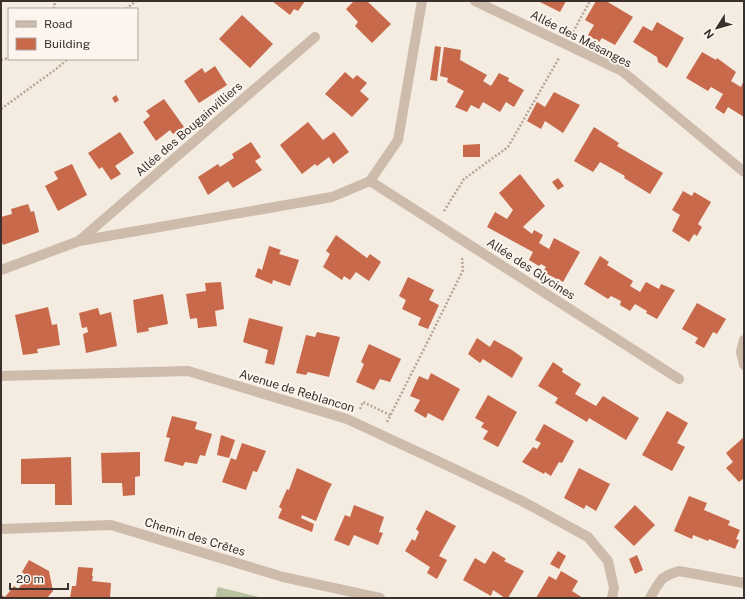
<svg xmlns="http://www.w3.org/2000/svg" width="745" height="599" viewBox="0 0 745 599" font-family="'Public Sans',sans-serif">
<style>
.forest{fill:url(#forest-crowns)}
.building{fill:#c8694b}
.lines{fill:none;stroke-linecap:round;stroke-linejoin:round}
.path{stroke:#b9a596;stroke-width:2.5;stroke-dasharray:2 2;stroke-linecap:butt}
.street{stroke:#cdbbac;stroke-width:10}
.labels{text-anchor:middle;stroke-width:4;stroke-linejoin:round;paint-order:stroke}
.street-label{font-size:12px;fill:#3b302b;stroke:#fbf5ee}
</style>
<defs>
<pattern id="forest-crowns" width="20" height="18" patternUnits="userSpaceOnUse"><rect width="20" height="18" fill="#b8c4a0"/><path d="M2 6a3 3 0 1 1 6 0M12 15a3 3 0 1 1 6 0" fill="none" stroke="#97a083"/></pattern>
</defs>
<rect width="100%" height="100%" fill="#f4ebe1"/>
<path class="forest" d="M218,587L263,598H215Z"/>
<g class="building">
<path d="M272,1H305L298,11L294,9L290,15Z"/>
<path d="M354,1H367L391,24L372,43L355,26L358,22L346,9Z"/>
<path d="M538,1H566L560,12Z"/>
<path d="M596,1H606L633,17L615,45L602,38L599,42L588,35L594,25L585,20Z"/>
<path d="M242,15L273,44L250,68L219,39Z"/>
<path d="M657,22L684,38L667,68L658,62L657,57L633,42L643,26L652,31Z"/>
<path d="M435,46L441,47L437,81L430,80Z"/>
<path d="M444,47L461,50L460,60L487,75L483,81L491,86L499,73L509,78L508,81L524,90L514,107L506,102L500,112L483,102L479,109L471,105L467,112L455,107L464,91L447,82L448,78L440,76Z"/>
<path d="M702,52L716,60L717,58L736,72L731,81L741,87L744,80V117L728,107L724,114L715,108L723,94L711,87L708,91L686,78Z"/>
<path d="M215,66L227,85L199,103L184,81L202,68L205,73Z"/>
<path d="M345,72L353,79L357,75L367,83L360,91L369,99L352,117L325,94Z"/>
<path d="M554,92L580,105L563,133L545,121L541,129L527,121L537,102L545,107Z"/>
<path d="M116,95L119,100L115,103L112,98Z"/>
<path d="M164,99L184,127L173,134L170,130L156,141L143,122L150,116L146,111Z"/>
<path d="M308,122L323,140L334,132L349,152L333,164L329,157L317,166L315,164L302,174L280,145Z"/>
<path d="M594,127L619,143L617,146L663,173L650,194L624,178L625,176L600,162L593,172L574,161Z"/>
<path d="M120,132L134,153L115,166L121,174L111,180L102,167L99,169L88,153Z"/>
<path d="M251,142L261,157L255,161L262,170L233,188L228,181L208,195L198,177L218,164L220,167L234,158L232,154Z"/>
<path d="M480,144V157H463V145Z"/>
<path d="M72,164L87,195L58,211L45,186L58,179L54,172Z"/>
<path d="M520,174L545,206L527,223L523,227L532,234L534,230L543,235L539,243L549,249L554,238L580,252L563,282L543,272L546,267L541,264L539,266L529,260L533,252L487,227L495,212L507,219L513,210L499,193Z"/>
<path d="M558,178L564,186L558,190L552,182Z"/>
<path d="M683,191L692,196L694,192L711,202L698,224L702,227L697,236L694,234L689,242L672,231L680,215L672,210Z"/>
<path d="M28,204L31,212L34,211L39,232L3,245L1,240V217L12,214L11,209Z"/>
<path d="M336,235L367,258L370,254L381,262L369,281L356,272L350,280L344,276L342,280L323,267L330,254L326,251Z"/>
<path d="M269,246L281,250L279,254L299,260L290,286L273,280L272,284L255,277L258,268L262,270Z"/>
<path d="M600,256L609,262L607,265L633,281L630,286L640,292L646,282L659,289L661,284L675,290L657,319L646,313L647,311L635,304L630,311L620,305L621,301L611,296L608,299L584,284Z"/>
<path d="M408,277L434,290L429,300L439,305L428,329L418,325L421,318L402,309L406,300L399,296Z"/>
<path d="M221,282L224,309L215,311L217,326L198,328L197,318L190,319L186,294L206,291L205,283Z"/>
<path d="M163,294L168,324L148,328L149,331L137,333L133,300Z"/>
<path d="M697,303L726,319L717,334L713,332L704,348L695,343L698,338L682,329Z"/>
<path d="M48,307L52,325L57,324L60,345L37,349L38,353L23,355L15,315Z"/>
<path d="M98,308L100,315L111,312L117,346L86,353L83,334L88,332L87,327L82,328L79,313Z"/>
<path d="M249,318L283,327L274,365L265,363L268,350L243,342Z"/>
<path d="M317,332L340,337L329,377L308,372L306,375L296,373L306,335L315,337Z"/>
<path d="M477,338L490,347L494,340L512,350L523,358L512,378L483,359L480,363L468,354Z"/>
<path d="M369,344L401,359L390,382L380,379L374,390L356,382L364,364L361,362Z"/>
<path d="M553,362L563,369L562,372L581,384L575,394L596,406L603,396L639,418L626,440L589,418L587,422L555,403L558,398L538,386Z"/>
<path d="M431,373L460,389L443,421L428,413L426,418L414,411L420,400L410,396L419,376L428,380Z"/>
<path d="M488,395L517,412L498,447L483,439L488,431L481,427L484,423L475,418Z"/>
<path d="M667,411L688,423L677,443L685,447L672,471L642,455Z"/>
<path d="M172,416L197,422L195,429L212,434L205,456L200,455L197,464L185,462L183,466L164,461L170,438L166,437Z"/>
<path d="M544,424L574,441L562,463L559,462L551,476L545,472L544,474L522,462L533,447L537,449L541,443L535,440Z"/>
<path d="M221,435L235,440L229,458L217,455Z"/>
<path d="M744,437V478L739,482L726,468L733,462L726,453Z"/>
<path d="M242,443L266,451L257,472L253,471L246,490L222,482L231,458L236,460Z"/>
<path d="M140,452V476L135,477V495L123,496L122,483H102L101,453Z"/>
<path d="M71,457L72,505H55V484H21V459Z"/>
<path d="M297,468L332,484L328,491L316,521L302,515L301,518L314,524L312,532L278,518L282,509L279,507L287,489L289,490Z"/>
<path d="M579,468L610,484L596,511L586,505L584,509L564,498Z"/>
<path d="M689,496L707,503L704,510L730,521L728,525L740,530L736,539L739,540L735,549L709,539L708,541L693,535L692,539L674,531Z"/>
<path d="M354,505L384,517L379,532L383,533L378,545L354,535L349,546L334,540L345,515L350,517Z"/>
<path d="M635,505L655,525L634,546L614,527Z"/>
<path d="M426,510L456,526L439,556L447,560L437,579L427,573L430,567L405,551L412,539L415,541L419,532L416,529Z"/>
<path d="M493,551L506,559L504,561L524,571L508,598H505L493,590L491,596L463,580L475,558L485,564Z"/>
<path d="M558,551L566,556L559,569L550,564Z"/>
<path d="M637,555L643,570L635,574L629,559Z"/>
<path d="M29,560L49,571L53,591L47,598H1V595L5,597L14,586L18,589L28,577L22,572Z"/>
<path d="M78,567L93,568L92,576H93L92,581L111,583L110,598H70L72,586H76Z"/>
<path d="M561,571L578,581L572,591L583,598H536L549,576L556,580Z"/>
</g>
<g class="lines">
<g class="path">
<path d="M54,9L55,1"/>
<path d="M126,9L136,1"/>
<path d="M573,32L590,1"/>
<path d="M1,60L9,58"/>
<path d="M1,109L56,69L68,59"/>
<path d="M444,211L464,179L508,147L559,58"/>
<path d="M360,409L363,402L390,415"/>
<path d="M387,422L432,333L463,270L462,257"/>
</g>
<g class="street">
<path d="M475,1L622,71L744,172"/>
<path d="M370,181L679,379"/>
<path d="M80,240L315,37"/>
<path d="M1,270L79,241L332,197L370,181L398,140L422,1"/>
<path d="M744,340L741,352L744,365"/>
<path d="M1,376L188,371L347,419L444,464L522,501L588,537L608,561L614,588L612,598"/>
<path d="M1,529L111,525L283,577L380,598"/>
<path d="M650,598L657,586L662,579L668,575L679,571L744,583"/>
</g>
</g>
<g class="labels">
<g class="street-label">
<text transform="translate(581 39) rotate(27)" y="4">Allée des Mésanges</text>
<text transform="translate(189 129) rotate(-41)" y="4">Allée des Bougainvilliers</text>
<text transform="translate(531 269) rotate(33)" y="4">Allée des Glycines</text>
<text transform="translate(297 391) rotate(17)" y="4">Avenue de Reblancon</text>
<text transform="translate(195 537) rotate(17)" y="4">Chemin des Crêtes</text>
</g>
</g>
<rect width="745" height="599" fill="none" stroke="#3b302b" stroke-width="4"/>
<rect x="8" y="8" width="130" height="52" fill="#fbf5ee" stroke="#aea6a0"/>
<rect x="16" y="21" width="20" height="6" fill="#cdbbac" stroke="#aea6a0"/>
<text x="44" y="28" font-size="12" fill="#3b302b">Road</text>
<rect x="16" y="38" width="20" height="12" fill="#c8694b" stroke="#aea6a0"/>
<text x="44" y="48" font-size="12" fill="#3b302b">Building</text>
<g transform="translate(717 28) rotate(233)" stroke="#fbf5ee" stroke-width="3" paint-order="stroke">
<path d="M0-3L7 15L0 10L-7 15Z" fill="#3b302b"/>
<text y="-6" font-size="11" font-weight="bold" text-anchor="middle" fill="#3b302b">N</text>
</g>
<path d="M10 583v6h58v-6" fill="none" stroke="#3b302b" stroke-width="2"/>
<text x="16" y="583" font-size="12" fill="#3b302b" stroke="#fbf5ee" stroke-width="3" paint-order="stroke">20 m</text>
</svg>
